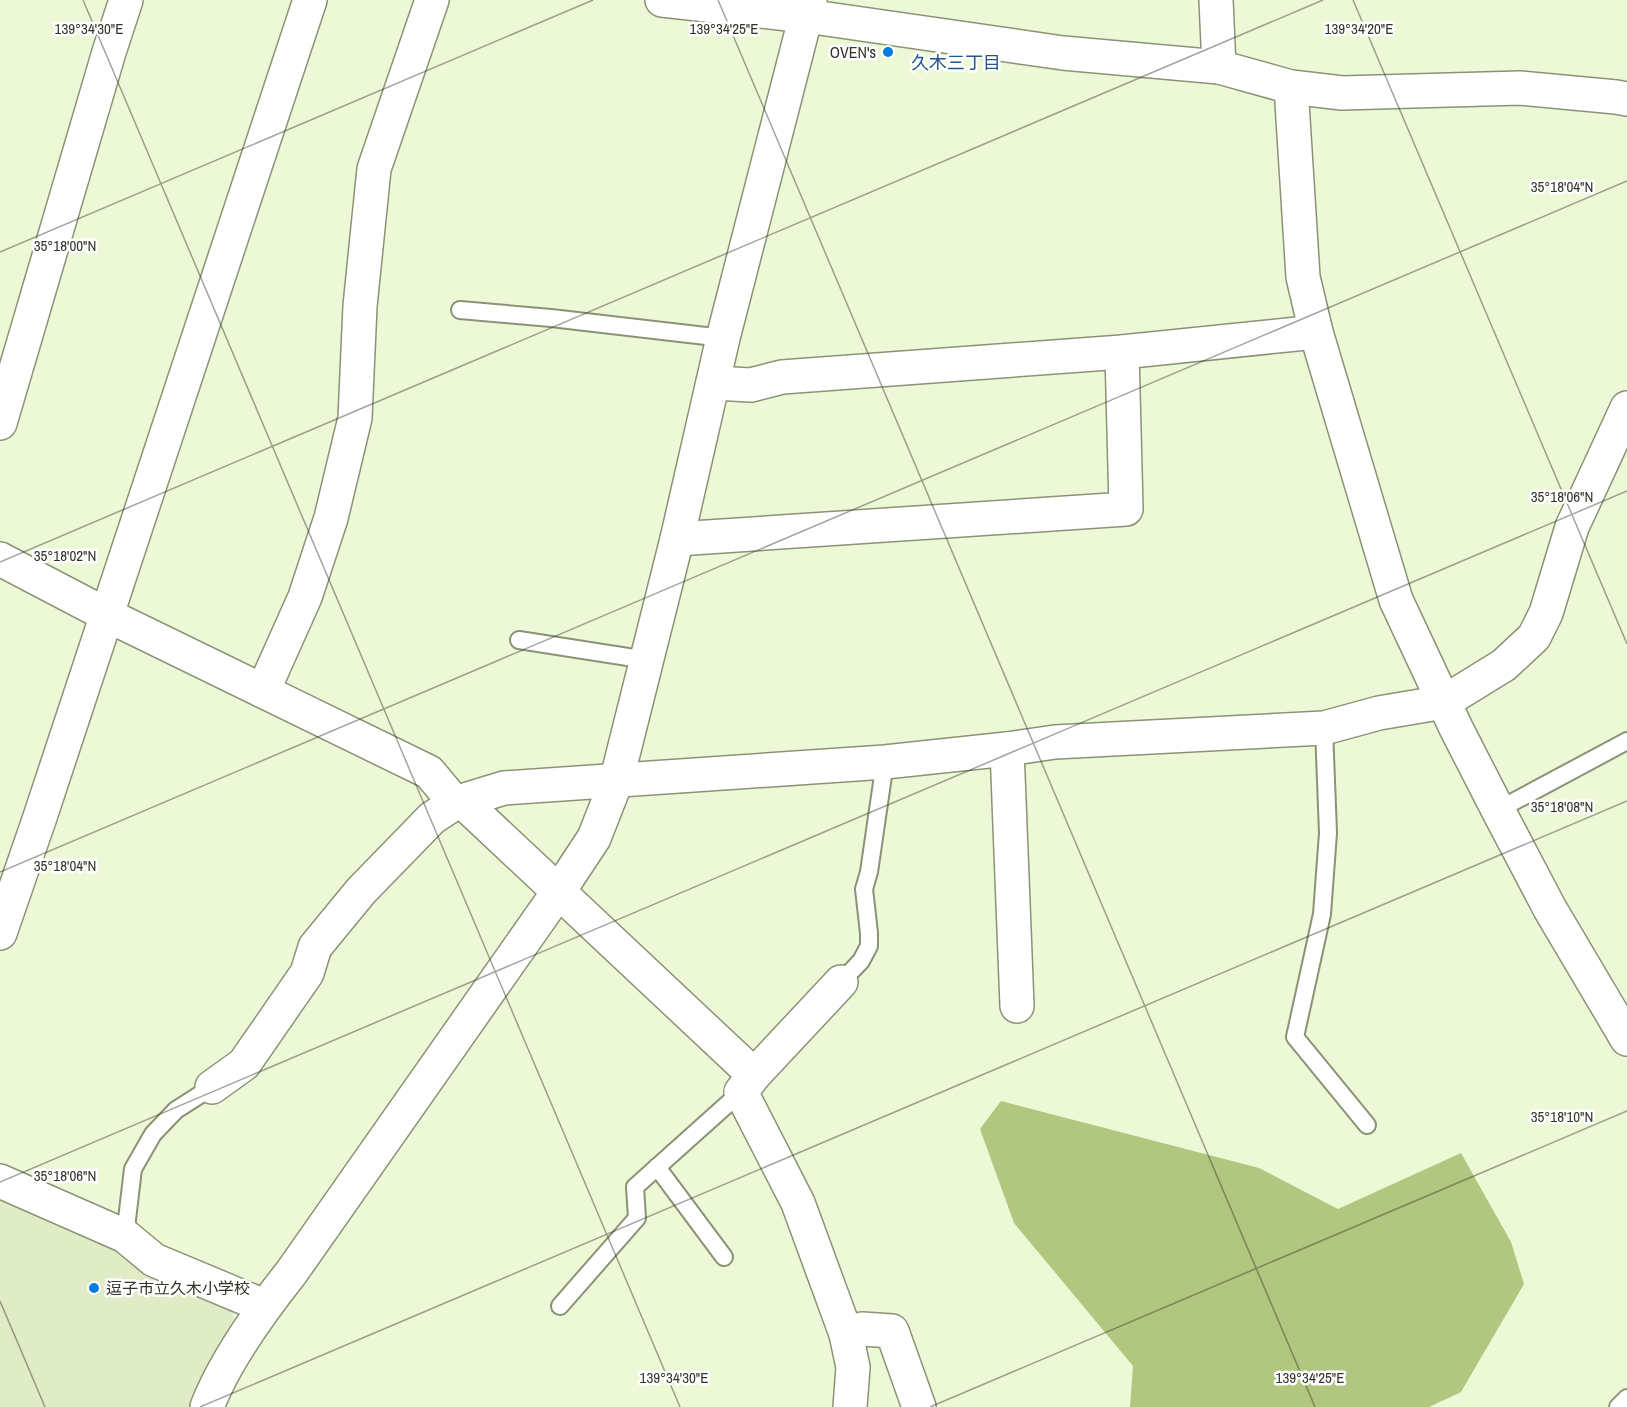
<svg xmlns="http://www.w3.org/2000/svg" width="1627" height="1407" viewBox="0 0 1627 1407" font-family="'Archivo Narrow','Noto Sans JP',sans-serif">
<style>
.built{fill:#dfecc5}
.forest{fill:#b1c77f}
.lines{fill:none;stroke-linecap:round;stroke-linejoin:round}
.lane-casing{stroke:#8a9375;stroke-width:20}
.street-casing{stroke:#8a9375;stroke-width:36}
.secondary-casing{stroke:#8a9375;stroke-width:36}
.lane{stroke:#fff;stroke-width:16}
.street{stroke:#fff;stroke-width:33}
.secondary{stroke:#fff;stroke-width:33}
.ticks{fill:none;stroke:#313529;stroke-width:1.5;stroke-opacity:0.45}
.poi-dot{fill:#007de3;stroke:#fff;stroke-width:2}
.labels{text-anchor:middle;stroke-width:5;stroke-linejoin:round;paint-order:stroke}
.poi-label{font-size:16px;fill:#313529;stroke:#fff;text-anchor:end}
.neighbourhood-label{font-size:18px;fill:#265589;stroke:#fff}
.ticks-label{font-size:15px;text-anchor:middle;fill:#313529;stroke:#fff;stroke-width:5;stroke-linejoin:round;paint-order:stroke}
</style>
<rect width="100%" height="100%" fill="#edf8d7"/>
<path class="built" d="M0,1195L114,1242L228,1305L237,1324L195,1407H0Z"/>
<path class="forest" d="M1001,1101L1259,1168L1338,1209L1461,1153L1511,1242L1524,1284L1461,1392L1429,1407H1130L1133,1366L1014,1223L980,1129Z"/>
<g class="lines">
<g class="lane-casing">
<g id="lane">
<path d="M460,310L551,318L723,338"/>
<path d="M519,640L647,660"/>
<path d="M1324,728L1328,833L1322,914L1295,1037L1367,1125"/>
<path d="M1498,810L1627,741"/>
<path d="M841,982L861,961L869,946V933L864,889L869,872L885,762"/>
<path d="M657,1167L724,1257"/>
<path d="M125,1236L133,1169L153,1134L176,1110L212,1087"/>
<path d="M560,1306L637,1218L635,1187L741,1092"/>
<path d="M1618,1407L1627,1398"/>
</g>
</g>
<g class="street-casing">
<g id="street">
<path d="M662,0L806,16L1063,53L1219,67L1291,87L1342,93L1520,88L1616,97L1627,99"/>
<path d="M1216,0L1219,67"/>
<path d="M1291,87L1303,277L1316,332L1396,600L1456,728L1498,810L1550,909L1627,1039"/>
<path d="M713,383L751,385L782,377L1122,352L1316,332"/>
<path d="M0,423L109,52L126,0"/>
<path d="M677,539L1126,509L1122,352"/>
<path d="M0,559L107,615L429,772L455,803L504,788L885,762L1007,749L1055,742L1324,728L1379,713L1444,702L1504,665L1534,637L1546,613L1572,527L1627,408"/>
<path d="M263,691L305,597L331,518L355,418L360,306L374,169L432,0"/>
<path d="M1007,749L1017,1006"/>
<path d="M462,801L754,1075"/>
<path d="M841,982L754,1075L741,1092L798,1203L846,1334L862,1329L892,1331L919,1407"/>
<path d="M212,1087L244,1064L307,973L315,947L361,891L432,818L455,803"/>
<path d="M0,1181L125,1236L154,1260L264,1306"/>
<path d="M846,1334L853,1367L850,1407"/>
<path d="M207,1407C225,1360 260,1312 291,1273L559,891L594,838L616,782L677,539L723,338L810,0"/>
</g>
</g>
<g class="secondary-casing">
<path id="secondary" d="M0,933L40,817L310,0"/>
</g>
<use href="#lane" class="lane"/>
<use href="#street" class="street"/>
<use href="#secondary" class="secondary"/>
</g>
<path class="ticks" d="M83,0L680,1407M718,0L1315,1407M1353,0L1627,644M0,252L593,0M0,562L1323,0M0,872L1627,181M0,1182L1627,491M0,1301L45,1407M200,1407L1627,801M930,1407L1627,1111"/>
<g class="poi-dot">
<circle cx="888" cy="52" r="6"/>
<circle cx="94" cy="1288" r="6"/>
</g>
<g class="labels">
<g class="poi-label">
<text x="876" y="58">OVEN's</text>
<text x="106" y="1294" text-anchor="start">逗子市立久木小学校</text>
</g>
<g class="neighbourhood-label">
<text x="956" y="69">久木三丁目</text>
</g>
</g>
<g class="ticks-label">
<text x="89" y="34">139°34'30"E</text>
<text x="724" y="34">139°34'25"E</text>
<text x="1359" y="34">139°34'20"E</text>
<text x="1562" y="192">35°18'04"N</text>
<text x="65" y="251">35°18'00"N</text>
<text x="1562" y="502">35°18'06"N</text>
<text x="65" y="561">35°18'02"N</text>
<text x="1562" y="812">35°18'08"N</text>
<text x="65" y="871">35°18'04"N</text>
<text x="1562" y="1122">35°18'10"N</text>
<text x="65" y="1181">35°18'06"N</text>
<text x="674" y="1383">139°34'30"E</text>
<text x="1310" y="1383">139°34'25"E</text>
</g>
</svg>
